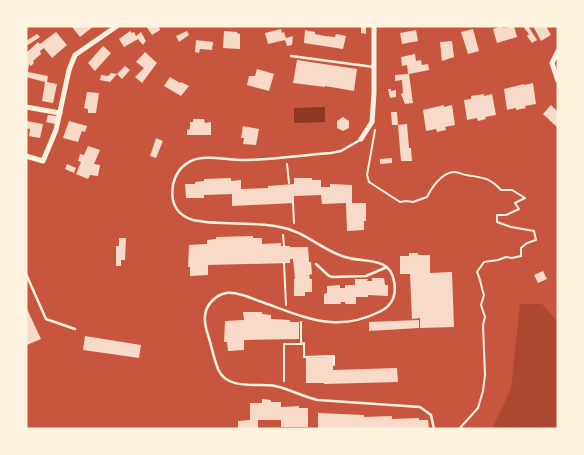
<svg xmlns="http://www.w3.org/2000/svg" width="584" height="455" viewBox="0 0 584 455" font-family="Signika,sans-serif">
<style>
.green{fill:#ae4732}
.water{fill:#8f3625}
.building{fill:#f7dbc8}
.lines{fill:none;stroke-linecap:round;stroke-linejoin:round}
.path{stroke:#fff3e0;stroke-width:2}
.service{stroke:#fff3e0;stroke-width:2.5}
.minor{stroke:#fff3e0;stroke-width:5}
</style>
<rect width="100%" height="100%" fill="#c8553d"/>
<path class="green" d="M520,304H542L558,322V429H492L511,389Z"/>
<path class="water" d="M325,107V122L294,123V108Z"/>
<g class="building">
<path d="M74,26H94L80,37L72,27Z"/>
<path d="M146,26H161L159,27L160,30L152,35Z"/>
<path d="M361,26H366V34L361,33Z"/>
<path d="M502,26L503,28L514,26L517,37L497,43L493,29Z"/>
<path d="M527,26H528L537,40L532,43L527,36L529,34L524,28Z"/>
<path d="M533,26H546L551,35L541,41Z"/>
<path d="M281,29L282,33L284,32L286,38L293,36L292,45L287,46L285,40L268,44L265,33Z"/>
<path d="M473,29L479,51L468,54L461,32Z"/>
<path d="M305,30L315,32V34L325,36L335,37L336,34L346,36L343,49L304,43Z"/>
<path d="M416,30L418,41L402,44L400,33Z"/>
<path d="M130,31L132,33L134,32L136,36L141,32L146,41L143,45L138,39L124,47L119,39Z"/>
<path d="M187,31L189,35L179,42L176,36Z"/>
<path d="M224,31L237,32V33L240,34V49L223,48Z"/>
<path d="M56,32L67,45L52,58L44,48L40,51L41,54L33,61L34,63L31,66L29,64L28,72L48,76L47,82L57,84L53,103L42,101L45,82L26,77V53L38,42L40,44Z"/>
<path d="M37,34L40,37L28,45L26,41Z"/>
<path d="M196,40L213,42L212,50L200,49L199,53L195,52Z"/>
<path d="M452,41L454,57L442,61L440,42Z"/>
<path d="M103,46L111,53L95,71L88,63Z"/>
<path d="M145,52L157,63L142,83L135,77L144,68L136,62Z"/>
<path d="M415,54L416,61L421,60L422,65L428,64L429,70L409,74L413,103L405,104L401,94L403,93L402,80L395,81V75L408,74L407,65L402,66L401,57Z"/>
<path d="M297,60L357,69L354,91L325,86V87L293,83Z"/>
<path d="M125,66L130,70L122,79L117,74Z"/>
<path d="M257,69L274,74L269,91L247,85L249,76H255Z"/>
<path d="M111,73L117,74L110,82L100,80L101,75L108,76Z"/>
<path d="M170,77L180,83L181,82L189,86L181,96L164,86Z"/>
<path d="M533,83L536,104L525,106L526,108L516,110V108L507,110L504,89L524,84V85Z"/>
<path d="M388,89H391V91L396,90V97L390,98Z"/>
<path d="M87,92L99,93L96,113H88V109L84,108Z"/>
<path d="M484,94V96L492,94L496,115L485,117L486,119L478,121L477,118L467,120L464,100L471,99V96Z"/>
<path d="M444,105V107L452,105L455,125L445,127L446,130L437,132L436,129L426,131L423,110Z"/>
<path d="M551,105L558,112V128L543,114Z"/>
<path d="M391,112H397L398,125H392Z"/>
<path d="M48,115L58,116L55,124L46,122Z"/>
<path d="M343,117L349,121V128L343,131L337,128V121Z"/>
<path d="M193,119H204L205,123L211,122V135H187V130L190,129V122H193Z"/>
<path d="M26,121L43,124L40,138L29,136L30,129L26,128Z"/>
<path d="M69,121L87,126L85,132L82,131L78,142L63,138Z"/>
<path d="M407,124L409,148H411L412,161H401L398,125Z"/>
<path d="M243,126L259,129L256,145L243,144L244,138H241Z"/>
<path d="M156,138L163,141L156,158L150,156Z"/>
<path d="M88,146L100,150L94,164L100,165L98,176L90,175L88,179L76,174L81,162L78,161L80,154L84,155Z"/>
<path d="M392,158V163L380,164V159Z"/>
<path d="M67,164L76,168L74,173L65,169Z"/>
<path d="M231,178V181L241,180V189L268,188V186L294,184V178H312V180H321V187H330V184L352,185V203H366V221H364V230L347,231L346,203L322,204L321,195L294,196V203L232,206V194L204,195V198H186L185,184H195V182L204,181V179Z"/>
<path d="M253,236V238H262V244L281,243V246H290V247H308L309,262H311L312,274L309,275L310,279H312V292H305V296H294V279H295L293,259H290V263L208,265V275L190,276V267H188L189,245L207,244V240L216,239V237Z"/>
<path d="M119,238H126L125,260H121V266H116V246H119Z"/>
<path d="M409,253H418V255H430V273L452,272L454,327L420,328V318L412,319L410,274H400V256H409Z"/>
<path d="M543,271L547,279L538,283L534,275Z"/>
<path d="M372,278H384L385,285H388V296L368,295V297H356V304H345V302H340L341,304H324V294L327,293V286L340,285V288H345V285H355V279H368L367,281H372Z"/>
<path d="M26,307L41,339L27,345L26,343Z"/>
<path d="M243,312H262V314L271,315V319L290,320V322H299V339L244,340V350L228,351L227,342H224L225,321L244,320Z"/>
<path d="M419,320V328L369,331V322Z"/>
<path d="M85,336L141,345L139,358L83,350Z"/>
<path d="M333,357V370L397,368L398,382L324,384V383H306V358Z"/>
<path d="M262,399L271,400V402H281V407L299,406V408H308V427H281V420H258V429H238V421L250,420V403H262Z"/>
<path d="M318,413L364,415V417L392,416V419L419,418V420H428L429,429H318Z"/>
</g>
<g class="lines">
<g class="path">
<path d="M375,130L367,175L369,182L400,202L406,201L413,202L427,197C432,187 442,172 455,172C459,172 463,175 466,175C483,178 489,177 501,190H512L525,198L515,203L519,209L506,215H497V222L511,227L534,231L536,240L527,243L521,248V256L512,258L506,257L498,260L484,262L477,272C481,280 481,287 484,295L481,305L485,317L483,325L485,375L483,391L478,408L459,429"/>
<path d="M287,164L289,183"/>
<path d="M293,203L294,223"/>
<path d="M283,235L284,246"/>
<path d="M284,263L286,305"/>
<path d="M301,344L304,343V357L334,356V365"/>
<path d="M284,381V344H301V322"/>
</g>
<g class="service">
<path d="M291,56L374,67"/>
<path d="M360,140L341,151L331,153C304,155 276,159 248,160C231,161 205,154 191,161C176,168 170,185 173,200C175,210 183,217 193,220C221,226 252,221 280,227C305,231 321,250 345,257C363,263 390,256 394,281C397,296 392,306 379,312C365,319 347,323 331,322C308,321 280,308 259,301C249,297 237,292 226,293C221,294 216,297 213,300C202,310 204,323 208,335C212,347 214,361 219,371C228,390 258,383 275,386C290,389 303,397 318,400L420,407L431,415L434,429"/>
<path d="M316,264L329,276L333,277L366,276L387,267"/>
<path d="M26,274L46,319L75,329"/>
</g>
<g class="minor">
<path d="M558,51L552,63L558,81"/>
<path d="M26,107L60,113"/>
<path d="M361,139L372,122L374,93V26"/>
<path d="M26,156L43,161L56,130L69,70L75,55L117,26"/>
</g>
</g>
<rect width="584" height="455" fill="none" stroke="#fff3e0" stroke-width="55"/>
</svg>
